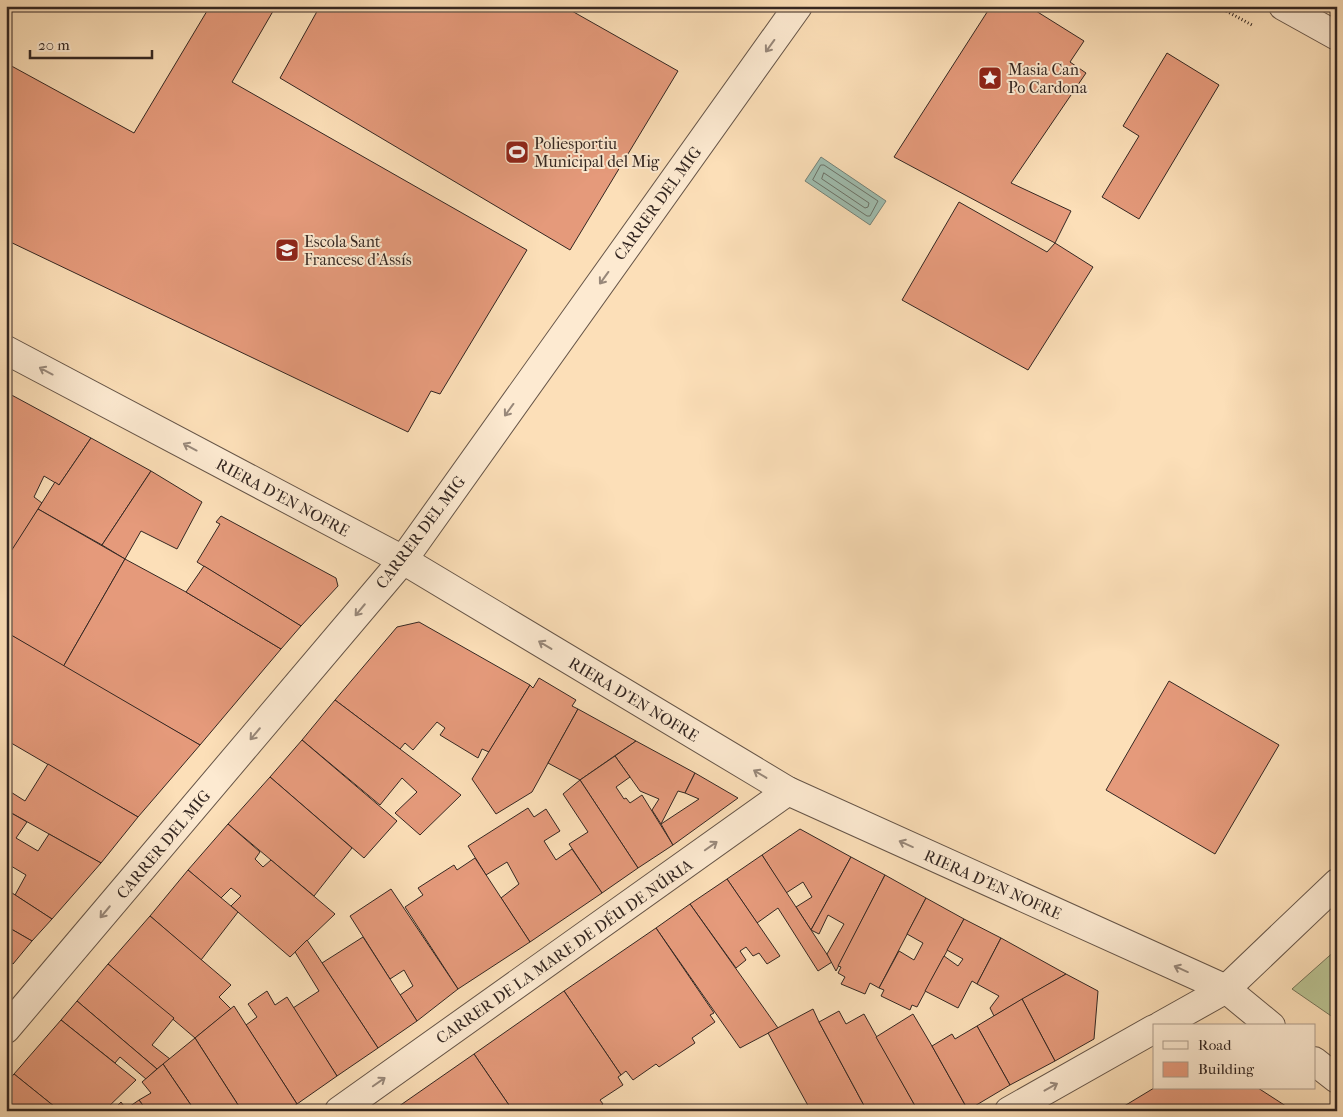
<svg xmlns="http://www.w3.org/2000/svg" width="1343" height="1117" viewBox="0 0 1343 1117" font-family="'IM FELL French Canon',serif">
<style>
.green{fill:#bac393;stroke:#77755a}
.water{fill:#9fbdaf;stroke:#748177}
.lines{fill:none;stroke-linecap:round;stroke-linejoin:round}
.shore{stroke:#6a7268;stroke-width:1}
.building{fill:#e59a7b;stroke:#342722}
.minor-casing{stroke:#665548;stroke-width:30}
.path{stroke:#342722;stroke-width:3;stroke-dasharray:1 2.5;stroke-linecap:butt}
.minor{stroke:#fdead1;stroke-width:28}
.oneway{stroke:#98887a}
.labels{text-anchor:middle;stroke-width:4;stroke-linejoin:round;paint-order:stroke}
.poi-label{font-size:16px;fill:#342722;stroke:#fdead1;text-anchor:start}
.street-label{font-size:16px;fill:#342722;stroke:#fdead1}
</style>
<rect width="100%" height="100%" fill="#fcdfb8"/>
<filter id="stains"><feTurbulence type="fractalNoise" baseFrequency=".004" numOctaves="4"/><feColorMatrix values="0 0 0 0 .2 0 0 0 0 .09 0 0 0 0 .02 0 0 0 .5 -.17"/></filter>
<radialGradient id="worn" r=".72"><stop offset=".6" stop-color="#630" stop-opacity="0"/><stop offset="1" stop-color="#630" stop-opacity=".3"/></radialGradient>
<path class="green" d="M1337,949V1020L1292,989Z"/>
<path class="water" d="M821,157L886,201L870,225L805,181Z"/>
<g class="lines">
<g class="shore">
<path d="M821,165H824L878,201L870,216H867L813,180Z"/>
<path d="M824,173L869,203L868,207L865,208L822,179Z"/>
</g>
</g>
<g class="building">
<path d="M210,6H276L232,82L527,250L440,394L431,391L408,432L6,240V63L134,133Z"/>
<path d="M320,6H563L678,71L570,250L280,78Z"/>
<path d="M991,6H1028L1084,41L1070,62L1086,73L1011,183L1071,211L1055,243L894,157Z"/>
<path d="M1167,53L1219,85L1139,219L1102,197L1139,136L1123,126Z"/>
<path d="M959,202L1047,252L1055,243L1093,267L1028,370L902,300Z"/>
<path d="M6,392L91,438L59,485L44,476L34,497L42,503L9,556L6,554Z"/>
<path d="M91,438L151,471L102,545L38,509L55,482L59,485Z"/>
<path d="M151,471L202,502L177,549L141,531L125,559L102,545Z"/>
<path d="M38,509L125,559L63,667L6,632V559Z"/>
<path d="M221,516L336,578L338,586L301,626L197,562L220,524L216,522Z"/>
<path d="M125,559L186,592L281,649L200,745L63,667Z"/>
<path d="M204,566L301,626L281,649L186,592Z"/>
<path d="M419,622L530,685L489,752L482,749L478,758L440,735L445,728L437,722L413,750L405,743L400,749L335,700L397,627Z"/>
<path d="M6,632L200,745L138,817L6,740Z"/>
<path d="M539,678L576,700L572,706L578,709L532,792L496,814L472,779L530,685L533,688Z"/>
<path d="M1169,681L1279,745L1215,854L1106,790Z"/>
<path d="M335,700L461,795L420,835L395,813L417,792L402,778L380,805L302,740Z"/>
<path d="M578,709L636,741L580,780L548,763Z"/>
<path d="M302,740L397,821L364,858L270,777Z"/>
<path d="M636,741L695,773L685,793L678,791L661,824L652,810L659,799L640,791L615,756Z"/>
<path d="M615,756L630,777L616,787L624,799L626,798L630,803L642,795L673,845L638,868L580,780Z"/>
<path d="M48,764L138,817L101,863L6,810V789L25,801Z"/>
<path d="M695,773L738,798L673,845L661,824L699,799L685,793Z"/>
<path d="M270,777L352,848L314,896L228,824Z"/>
<path d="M580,780L638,868L602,893L569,844L588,832L563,794Z"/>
<path d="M528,808L534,817L546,809L560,831L544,841L556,860L572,849L602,893L530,942L501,898L519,884L507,862L486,875L468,846Z"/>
<path d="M6,810L27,822L16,838L38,851L49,834L101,863L52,919L15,895L26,875L6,863Z"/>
<path d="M228,824L260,852L255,859L263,867L271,860L335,914L290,957L231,906L241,896L231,888L221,898L188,870Z"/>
<path d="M800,829L851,857L811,930L796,907L812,897L803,882L786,893L762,855Z"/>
<path d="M762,855L832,962L818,971L778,908L757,923L727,879Z"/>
<path d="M851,857L885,875L836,971L827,954L844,924L828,915L819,934L811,930Z"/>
<path d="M475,858L530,942L458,989L405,907L423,895L418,888L454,865L457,870Z"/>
<path d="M188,870L238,912L201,960L150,916Z"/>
<path d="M885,875L926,898L879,988L870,983L865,994L841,984L845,977L838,973L841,967L838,966Z"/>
<path d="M727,879L780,956L767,964L759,953L753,956L746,947L740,951L746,960L736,968L690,904Z"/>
<path d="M6,889L52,919L32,941L6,926Z"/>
<path d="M391,889L458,989L417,1021L400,995L413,986L404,970L390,979L350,916Z"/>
<path d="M926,898L964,919L917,1007L912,1005L910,1010L881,996L884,990L879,988L899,951L914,960L923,943L907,934Z"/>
<path d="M690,904L778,1028L740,1048L656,928Z"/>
<path d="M150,916L231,985L219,997L231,1009L195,1038L108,964Z"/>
<path d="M964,919L1001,938L977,984L972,981L958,1008L925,991L944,956L958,966L963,959L947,950Z"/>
<path d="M6,926L32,941L13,964L6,960Z"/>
<path d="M656,928L714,1013L710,1015L715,1022L692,1038L695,1043L659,1067L656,1064L633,1080L626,1071L621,1075L564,991Z"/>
<path d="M363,937L417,1021L378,1048L322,963Z"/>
<path d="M1001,938L1066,974L994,1016L990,1008L999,996L977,984Z"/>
<path d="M307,940L378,1048L337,1076L293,1008L319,991L295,952Z"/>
<path d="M108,964L174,1018L152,1045L170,1059L157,1069L77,1001Z"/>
<path d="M1066,974L1098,991L1094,1039L1055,1061L1022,999Z"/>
<path d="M267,991L275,1005L287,997L337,1076L297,1104L246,1025L257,1017L248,1004Z"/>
<path d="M564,991L621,1075L618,1077L623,1085L600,1100L603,1104L594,1111H513L474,1054Z"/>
<path d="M1022,999L1055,1061L1010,1085L977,1026Z"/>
<path d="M77,1001L157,1069L146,1079L120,1057L115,1063L61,1020Z"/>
<path d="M234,1006L297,1104L287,1111H242L195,1038Z"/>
<path d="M813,1009L819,1022L867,1111H811L768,1033Z"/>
<path d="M839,1011L846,1024L864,1014L918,1111H867L819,1022Z"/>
<path d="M913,1014L932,1046L968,1110L918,1111L876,1037Z"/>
<path d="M61,1020L136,1080L104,1111H60L14,1074Z"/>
<path d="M977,1026L1010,1085L968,1110L932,1046L952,1034L955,1039Z"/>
<path d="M195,1038L242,1111H195L163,1064Z"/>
<path d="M474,1054L513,1111H392Z"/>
<path d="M163,1064L195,1111H147L139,1100L151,1093L142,1082Z"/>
<path d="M14,1074L60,1111H6V1083Z"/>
<path d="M1154,1088H1258L1292,1110L1116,1111Z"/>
<path d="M139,1100L147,1111H112L121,1102L126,1109Z"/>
</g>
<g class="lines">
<g class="minor-casing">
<g id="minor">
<path d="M1283,6L1337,36"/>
<path d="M6,350L403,560L788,791L1226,989L1271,1026"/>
<path d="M1160,1026L1226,989L1337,883"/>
<path d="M6,1029L403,560L798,6"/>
<path d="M1314,1061L1337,1079"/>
<path d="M339,1111L788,791"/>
<path d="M1009,1111L1154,1029"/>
</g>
</g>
<path class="path" d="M1217,6L1252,25"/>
<use href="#minor" class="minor"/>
</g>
<defs><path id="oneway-shaft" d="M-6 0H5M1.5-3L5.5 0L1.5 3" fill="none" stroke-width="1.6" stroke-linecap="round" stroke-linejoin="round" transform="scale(1.25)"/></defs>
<g class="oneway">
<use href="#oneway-shaft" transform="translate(770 46) rotate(126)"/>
<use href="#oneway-shaft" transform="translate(604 278) rotate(126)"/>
<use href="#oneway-shaft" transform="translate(46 371) rotate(-152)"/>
<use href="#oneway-shaft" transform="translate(509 410) rotate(126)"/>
<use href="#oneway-shaft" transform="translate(190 447) rotate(-152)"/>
<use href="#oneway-shaft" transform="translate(360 610) rotate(130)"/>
<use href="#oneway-shaft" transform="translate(545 645) rotate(-149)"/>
<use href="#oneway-shaft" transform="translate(255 734) rotate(130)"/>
<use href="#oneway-shaft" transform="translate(760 774) rotate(-149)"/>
<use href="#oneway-shaft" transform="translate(906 844) rotate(-156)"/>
<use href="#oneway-shaft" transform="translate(711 846) rotate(-35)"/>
<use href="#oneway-shaft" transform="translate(105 912) rotate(130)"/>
<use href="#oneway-shaft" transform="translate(1181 969) rotate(-156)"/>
<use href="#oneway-shaft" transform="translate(379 1082) rotate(-35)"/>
<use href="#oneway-shaft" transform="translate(1051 1087) rotate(-29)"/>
</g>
<defs>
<g id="sight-square" transform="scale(1.25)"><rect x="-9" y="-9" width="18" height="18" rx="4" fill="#8f2418" stroke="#fdead1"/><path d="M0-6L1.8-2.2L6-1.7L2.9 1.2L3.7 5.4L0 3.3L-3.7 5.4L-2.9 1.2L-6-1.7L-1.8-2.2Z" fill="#fff"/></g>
<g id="stadium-square" transform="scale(1.25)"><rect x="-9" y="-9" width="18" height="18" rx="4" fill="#8f2418" stroke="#fdead1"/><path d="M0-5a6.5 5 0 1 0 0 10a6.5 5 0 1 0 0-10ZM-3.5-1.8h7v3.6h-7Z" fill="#fff"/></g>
<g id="school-square" transform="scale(1.25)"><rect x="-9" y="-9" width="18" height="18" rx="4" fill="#8f2418" stroke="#fdead1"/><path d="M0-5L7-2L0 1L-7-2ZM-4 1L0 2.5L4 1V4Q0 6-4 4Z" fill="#fff"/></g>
</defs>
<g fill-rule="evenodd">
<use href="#sight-square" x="990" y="78"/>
<use href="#stadium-square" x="517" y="152"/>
<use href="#school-square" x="287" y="250"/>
</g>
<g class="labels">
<g class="poi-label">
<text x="1008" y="75">Masia Can<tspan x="1008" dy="18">Po Cardona</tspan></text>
<text x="534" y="149">Poliesportiu<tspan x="534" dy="18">Municipal del Mig</tspan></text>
<text x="304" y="247">Escola Sant<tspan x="304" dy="18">Francesc d'Assís</tspan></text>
</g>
<g class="street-label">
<text transform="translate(657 203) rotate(-54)" y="6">CARRER DEL MIG</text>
<text transform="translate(283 497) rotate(28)" y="6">RIERA D'EN NOFRE</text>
<text transform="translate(420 532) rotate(-53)" y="6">CARRER DEL MIG</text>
<text transform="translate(634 699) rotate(31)" y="6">RIERA D'EN NOFRE</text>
<text transform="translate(163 844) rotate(-50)" y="6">CARRER DEL MIG</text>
<text transform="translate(993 884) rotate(24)" y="6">RIERA D'EN NOFRE</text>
<text transform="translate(564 951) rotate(-35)" y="6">CARRER DE LA MARE DE DÉU DE NÚRIA</text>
</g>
</g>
<rect width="1343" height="1117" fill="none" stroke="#fcdfb8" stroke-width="25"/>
<rect x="8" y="8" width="1328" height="1102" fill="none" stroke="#342722" stroke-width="2.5"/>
<rect x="12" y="12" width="1318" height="1092" fill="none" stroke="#342722"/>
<rect x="1153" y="1024" width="162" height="65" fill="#fdead1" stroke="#ad9c8b"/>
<rect x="1163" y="1041" width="25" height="8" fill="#fdead1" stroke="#ad9c8b"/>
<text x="1198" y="1050" font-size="15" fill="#342722">Road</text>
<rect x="1163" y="1062" width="25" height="15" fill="#e59a7b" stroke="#ad9c8b"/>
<text x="1198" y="1074" font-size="15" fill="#342722">Building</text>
<path d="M30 50v8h122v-8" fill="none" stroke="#342722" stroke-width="2.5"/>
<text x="38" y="50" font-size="15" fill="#342722" stroke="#fdead1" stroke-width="4" paint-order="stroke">20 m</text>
<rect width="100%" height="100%" filter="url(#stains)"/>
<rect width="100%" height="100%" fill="url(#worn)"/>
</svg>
